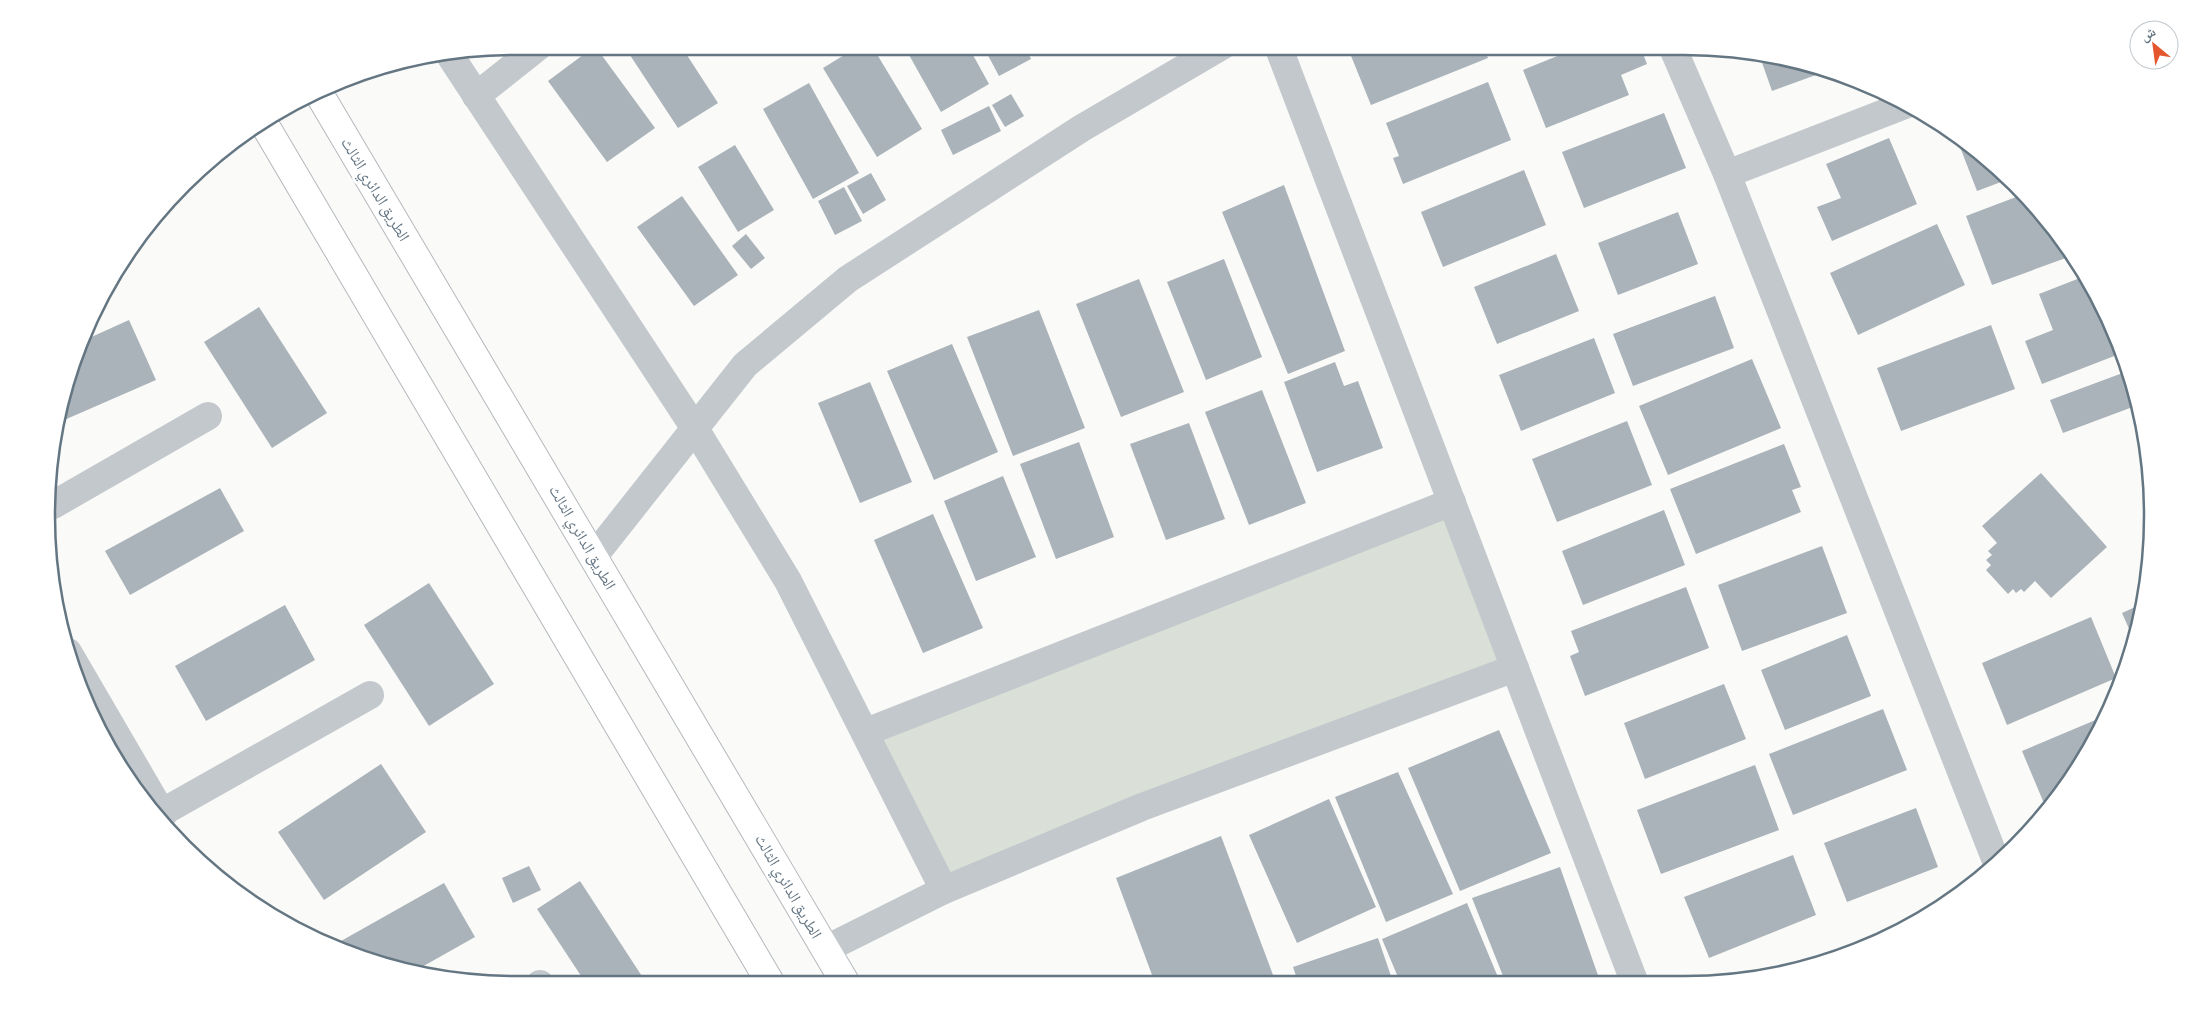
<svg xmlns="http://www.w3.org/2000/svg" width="2199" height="1031" viewBox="0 0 2199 1031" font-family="'Sofia Sans Condensed','Noto Naskh Arabic',sans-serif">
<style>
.green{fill:#dadfd7}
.building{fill:#aab3b9}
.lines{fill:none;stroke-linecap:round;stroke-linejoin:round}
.highway-casing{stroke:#b4b9bd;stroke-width:30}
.minor{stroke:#c3c8cc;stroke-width:28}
.highway{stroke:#fff;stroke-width:28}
.labels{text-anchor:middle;stroke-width:5;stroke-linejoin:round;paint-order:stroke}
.street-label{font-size:16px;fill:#657683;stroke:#fff}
.rim{fill:none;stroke:#657683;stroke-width:2.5}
</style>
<rect width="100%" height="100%" fill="#fafaf8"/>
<path class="green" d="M1459,500L1520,665L949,887L869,731Z"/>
<g class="building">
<path d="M595,46L655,128L607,162L548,81Z"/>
<path d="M624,46H681L718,103L678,128Z"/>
<path d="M859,46H872L922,129L877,157L823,68Z"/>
<path d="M904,46H968L989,84L941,112Z"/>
<path d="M983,46H1025L1031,59L999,76Z"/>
<path d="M1347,46H1483L1488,58L1371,105Z"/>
<path d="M1582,46H1640L1647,64L1621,75L1629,95L1546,128L1523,70Z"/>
<path d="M1759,54L1775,55L1827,71L1772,91Z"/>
<path d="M1488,82L1511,140L1403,184L1393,158L1399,156L1386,123Z"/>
<path d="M809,83L859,173L813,199L763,109Z"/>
<path d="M1011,94L1024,116L1005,127L992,105Z"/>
<path d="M989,106L1001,131L953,155L941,130Z"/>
<path d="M1664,113L1686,168L1584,208L1562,152Z"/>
<path d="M1955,134L1966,143L2009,179L1977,191Z"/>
<path d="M1889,138L1917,204L1832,241L1817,207L1841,198L1826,164Z"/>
<path d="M735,145L774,210L738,232L698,167Z"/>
<path d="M1524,170L1546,225L1443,267L1421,212Z"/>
<path d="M871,173L886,200L863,214L847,186Z"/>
<path d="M1284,185L1345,351L1288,374L1222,212Z"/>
<path d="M844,187L862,221L835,235L818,201Z"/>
<path d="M2024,194L2074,255L1992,285L1966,216Z"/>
<path d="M682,196L738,275L694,306L637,227Z"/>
<path d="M1678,212L1698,264L1618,295L1598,243Z"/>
<path d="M1937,224L1965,285L1858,335L1830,273Z"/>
<path d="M746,234L765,258L751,269L732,246Z"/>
<path d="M1556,254L1579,311L1497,344L1474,287Z"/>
<path d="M1224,259L1262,357L1206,380L1167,282Z"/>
<path d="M2085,276L2117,336L2122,353L2042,384L2025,341L2053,330L2039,294Z"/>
<path d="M1139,279L1184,392L1121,417L1076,304Z"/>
<path d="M1715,296L1734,348L1633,386L1613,334Z"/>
<path d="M259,307L327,413L272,448L204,342Z"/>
<path d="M1039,310L1085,428L1013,456L967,337Z"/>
<path d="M129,320L156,380L55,424L87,339Z"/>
<path d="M1991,325L2015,389L1901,431L1877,368Z"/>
<path d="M1594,338L1615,393L1521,431L1499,375Z"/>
<path d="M952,344L998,452L934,480L887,371Z"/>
<path d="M1752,359L1781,428L1668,475L1639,406Z"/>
<path d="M1335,362L1344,386L1358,381L1383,448L1317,472L1284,382Z"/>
<path d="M2128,371L2138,405L2063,433L2050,400Z"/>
<path d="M870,382L912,482L860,503L818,403Z"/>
<path d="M1262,390L1306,503L1249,525L1205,412Z"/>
<path d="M1627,421L1652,485L1557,522L1532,459Z"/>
<path d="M1189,423L1225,519L1166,540L1130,444Z"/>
<path d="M1079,442L1114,537L1056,559L1020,464Z"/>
<path d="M1784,444L1801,487L1792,490L1801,512L1696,554L1670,489Z"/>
<path d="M2041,473L2107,547L2051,598L2035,581L2024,592L2021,589L2016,593L2013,589L2008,594L1986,570L1991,565L1986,560L1992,555L1988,551L1997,543L1982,526Z"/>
<path d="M1003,476L1036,557L976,581L944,501Z"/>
<path d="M220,488L244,531L130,595L105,551Z"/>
<path d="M1664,510L1685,565L1583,605L1562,551Z"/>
<path d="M933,514L983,628L923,653L874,540Z"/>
<path d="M1822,546L1847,613L1742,651L1718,585Z"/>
<path d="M429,583L494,684L429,726L364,625Z"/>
<path d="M1686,587L1709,648L1585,696L1570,656L1579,652L1571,631Z"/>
<path d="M2144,603V607L2134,640L2122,613Z"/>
<path d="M285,605L315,660L206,721L175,666Z"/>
<path d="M2091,617L2116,678L2007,725L1982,663Z"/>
<path d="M1847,635L1871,696L1785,730L1761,670Z"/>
<path d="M1724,684L1746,739L1645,779L1624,723Z"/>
<path d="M1883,709L1907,770L1793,815L1769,754Z"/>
<path d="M2105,716L2056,801L2046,808L2022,751Z"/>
<path d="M1499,730L1551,853L1460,891L1408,768Z"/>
<path d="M381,764L426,832L324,900L278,832Z"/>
<path d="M1755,765L1779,830L1661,874L1637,810Z"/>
<path d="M1398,772L1453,894L1386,922L1335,797Z"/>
<path d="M1329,799L1376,907L1297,943L1249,835Z"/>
<path d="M1916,808L1938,867L1847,902L1824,843Z"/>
<path d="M1221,836L1273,975L1252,982L1155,983L1116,878Z"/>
<path d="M1793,855L1816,915L1709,958L1684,897Z"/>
<path d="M529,866L541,890L513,903L502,878Z"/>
<path d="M1560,867L1600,981H1505L1472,898Z"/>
<path d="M580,881L647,984L587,985L537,909Z"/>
<path d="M444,883L475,937L413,972L348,953L341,941Z"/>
<path d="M1467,903L1500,982H1400L1382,939Z"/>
<path d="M1378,938L1393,982H1298L1293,967Z"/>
</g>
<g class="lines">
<g class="highway-casing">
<g id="highway">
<path d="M318,92L846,984"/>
<path d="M263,122L771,984"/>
</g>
</g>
<g class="minor">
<path d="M1278,46L1634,981"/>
<path d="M1672,46L1727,174L1996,861"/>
<path d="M451,57L694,427L788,581L944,890"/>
<path d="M476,96L539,46"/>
<path d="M1727,174L1905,105"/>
<path d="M53,505L208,416"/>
<path d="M594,556L745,365L848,279L1082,128L1222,46"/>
<path d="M68,652L163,815"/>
<path d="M866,732L1452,502"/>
<path d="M161,813L370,695"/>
<path d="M826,949L944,890L1142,807L1515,668"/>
<path d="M539,985L540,984"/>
</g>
<use href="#highway" class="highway"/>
</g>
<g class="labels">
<g class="street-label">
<text transform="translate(376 189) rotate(59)" y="6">الطريق الدائري الثالث</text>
<text transform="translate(583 537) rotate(60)" y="6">الطريق الدائري الثالث</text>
<text transform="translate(789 886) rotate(60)" y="6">الطريق الدائري الثالث</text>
</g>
</g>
<path d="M0 0H2199V1031H0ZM515 55H1684A460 460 0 0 1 2144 515V516A460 460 0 0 1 1684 976H515A460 460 0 0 1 55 516V515A460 460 0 0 1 515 55Z" fill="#fff" fill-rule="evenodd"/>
<path class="rim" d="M515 55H1684A460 460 0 0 1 2144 515V516A460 460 0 0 1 1684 976H515A460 460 0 0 1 55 516V515A460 460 0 0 1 515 55Z"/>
<g transform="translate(2154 45) rotate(331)"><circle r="24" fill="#ffffff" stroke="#c1c8cd"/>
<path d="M0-4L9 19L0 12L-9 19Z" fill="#e4572e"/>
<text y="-8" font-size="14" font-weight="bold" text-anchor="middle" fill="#657683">ش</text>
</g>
</svg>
